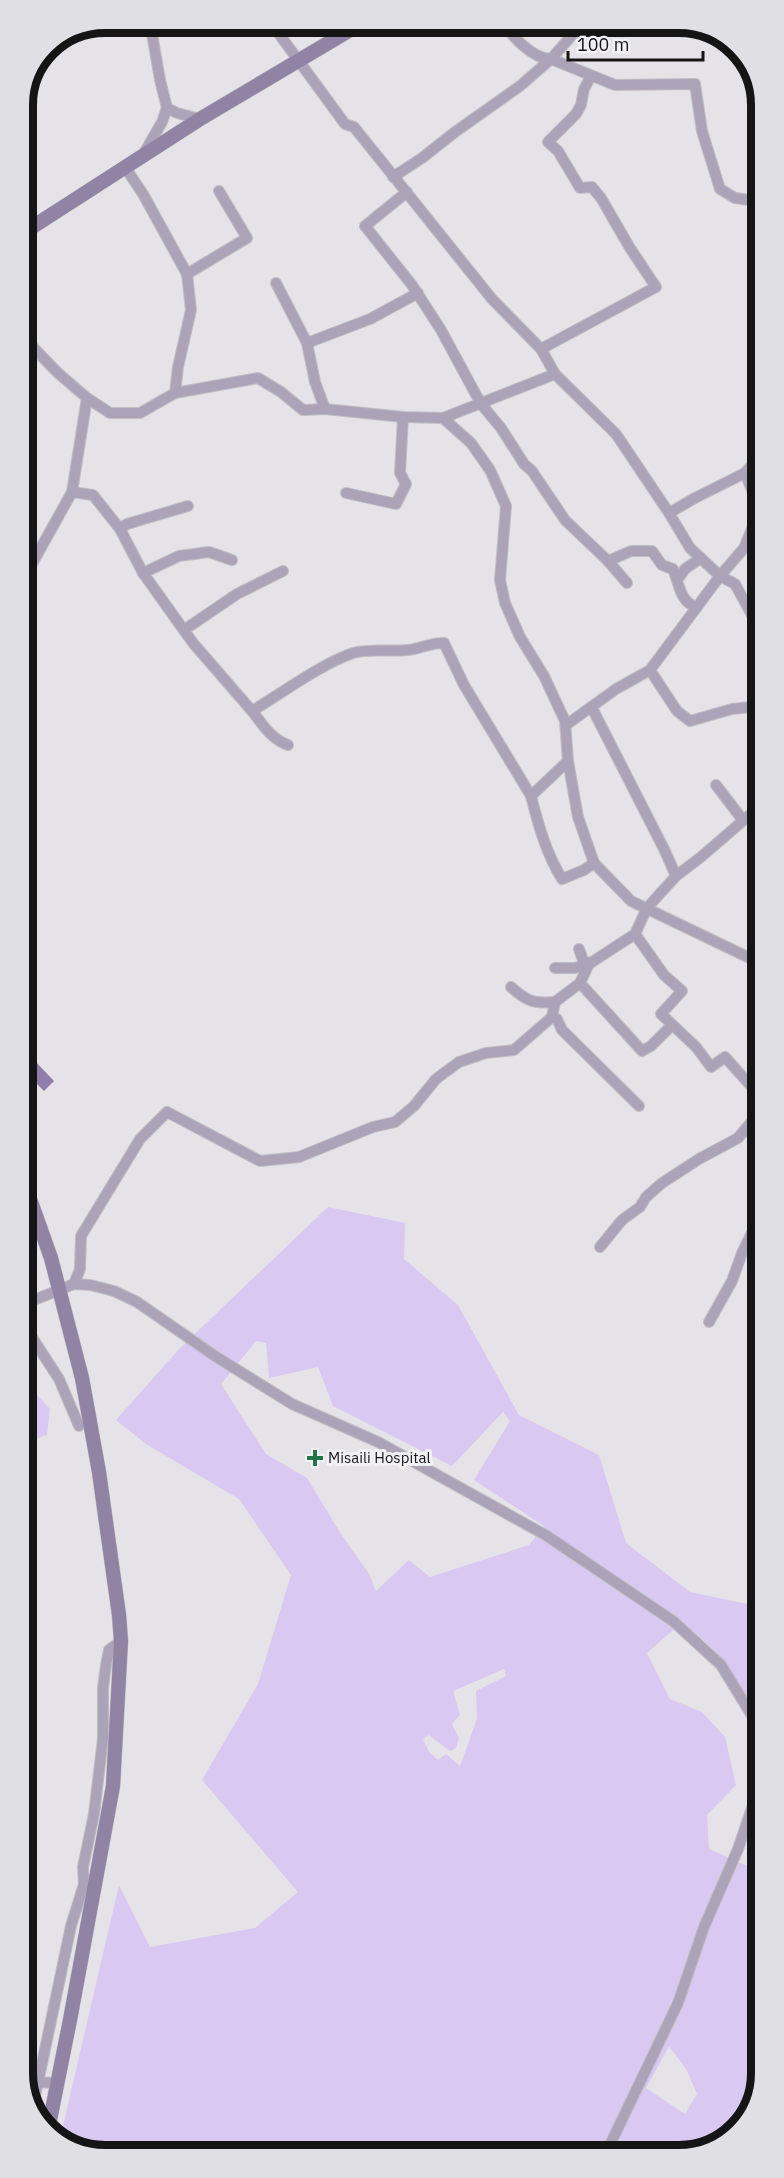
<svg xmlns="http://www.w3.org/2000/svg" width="784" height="2178" viewBox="0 0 784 2178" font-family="'IBM Plex Sans',sans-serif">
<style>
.green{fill:#d9c8f1;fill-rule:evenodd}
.water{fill:#917dab}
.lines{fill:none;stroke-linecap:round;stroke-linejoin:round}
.street-casing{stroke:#c0bec2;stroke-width:12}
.secondary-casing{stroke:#c0bec2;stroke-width:15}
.street{stroke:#aca3b9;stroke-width:10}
.secondary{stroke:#9183a3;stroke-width:14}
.poi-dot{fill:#247648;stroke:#f2f1f5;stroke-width:2}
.labels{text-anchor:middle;stroke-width:6;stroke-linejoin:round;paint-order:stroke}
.poi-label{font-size:15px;fill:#161516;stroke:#f2f1f5;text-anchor:start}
.rim{fill:none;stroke:#161516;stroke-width:8}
</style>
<rect width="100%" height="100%" fill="#e5e3e8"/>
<g class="green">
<path d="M328,1207L405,1223L404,1259L458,1305L519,1415L599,1455L626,1543L690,1592L761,1607V1731C758,1710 726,1663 711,1647C702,1638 692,1631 682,1622L647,1653L670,1699L702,1712L725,1737L736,1785L707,1815L709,1849L761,1872V2074L744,2124L726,2134V2136L701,2153H574L572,2149L569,2153L99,2155L60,2139L119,1885L150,1947L255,1928L298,1892L202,1780L258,1684L291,1575L239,1499L146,1444L116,1420L180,1348ZM256,1341L266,1343L269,1378L318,1367L333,1406L452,1466L503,1412L510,1421L474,1480L544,1526L529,1545L430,1577L409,1560L376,1591L369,1574L341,1534L307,1478L266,1454L221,1384ZM504,1669L506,1676L476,1691L477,1719L460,1766L446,1754L438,1760L429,1752L423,1739L429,1735L450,1751L456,1748L459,1738L452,1724L460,1715L453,1691ZM669,2046L686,2069L697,2094L685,2114L646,2088Z"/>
<path d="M24,1381L50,1409L47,1435L28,1441L25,1440Z"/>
</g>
<path class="water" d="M33,1059L54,1081L44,1091L24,1071V1064Z"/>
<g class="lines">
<g class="street-casing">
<g id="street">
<path d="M144,23L152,34L160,80L167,108L177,113L200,119"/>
<path d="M271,23L345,124L354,127L492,299L541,349L555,374L616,434L669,513L690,548L720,576L735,584L759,628"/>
<path d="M502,23C513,36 532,59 551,59L615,85L695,84L702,131L720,189L735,198L749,200L759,207"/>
<path d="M143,155L162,122L167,108"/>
<path d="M125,167L143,194L187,274L191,310L178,367L175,393"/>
<path d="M393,177L422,158L455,132L520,86L551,59L574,33L572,29L577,23"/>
<path d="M407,192L365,226L412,285L441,330L481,404L501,428L524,464L532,471L565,520L608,561L627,583"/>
<path d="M187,274L247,238L219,191"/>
<path d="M276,283L307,343L315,382L325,409"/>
<path d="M23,337L58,373L87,398L110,413H140L175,393L258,378L281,392L303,410L325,409L403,417L443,418L471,443L490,470L506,506L500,580L505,603L520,637L544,676L565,721L568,761L578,817L594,863L631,901L760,963"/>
<path d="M307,343L370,319L418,293"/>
<path d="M541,349L656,287L630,248L601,198L592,187L580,188L558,151L548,142L576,114L581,105L584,89L591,76"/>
<path d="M443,418L555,374"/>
<path d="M72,492L93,495L120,529L143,573L193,643L252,711C282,693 321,664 353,653C371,648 390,652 408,650C420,649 432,642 444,643L464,685L531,796"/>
<path d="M346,493L396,504L406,484L400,473L403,417"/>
<path d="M669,513L695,498L745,473"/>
<path d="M120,529L127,524L188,506"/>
<path d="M608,561L631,551H652L662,565L673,569C679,583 680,603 697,607"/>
<path d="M143,573L179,556L209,552L232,560"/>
<path d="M23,580L72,492L87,398"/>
<path d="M677,580L685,569L701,558"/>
<path d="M184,630L237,594L283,571"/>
<path d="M650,670L677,711L690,721L732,709L760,706"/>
<path d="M592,708L664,849L676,876"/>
<path d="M252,711C263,725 271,739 288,745"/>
<path d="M566,725L616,689L650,670L720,576L744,548L758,514L754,495L745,473L759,457"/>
<path d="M568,761L531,796C538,824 546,853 562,879L584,870L594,863"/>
<path d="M716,785L742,819"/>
<path d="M635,934L664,975L682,991L661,1014L696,1047L711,1067L725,1057L760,1096"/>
<path d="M555,968H575L589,964L583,960L579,949"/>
<path d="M580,983L642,1051L651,1046L672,1025"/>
<path d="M511,987C526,1001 534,1004 555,1002"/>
<path d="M552,1017L557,1019L562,1030L639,1106"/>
<path d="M600,1247L622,1220L640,1207L646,1197L662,1183L699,1159L738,1138L760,1112"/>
<path d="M74,1284L80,1269L81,1236L140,1139L167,1112L260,1161L299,1157L373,1127L395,1122L414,1106L436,1079L459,1062L486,1053L514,1050L552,1017L555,1002L580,983L589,964L635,934L647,908L676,876L701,857L760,806"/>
<path d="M24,1304L74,1284L90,1285L114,1291L137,1302L215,1356L292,1404L378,1442L547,1536L673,1621L721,1665L759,1727V1787L738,1849L704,1927L678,2003L606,2153"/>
<path d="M709,1322L732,1281L742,1253L760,1216"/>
<path d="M24,1325L59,1379L79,1426"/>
<path d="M25,2082L58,2083"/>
<path d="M33,2106L71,1926L84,1884L83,1867L94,1814L103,1738V1688L106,1665L109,1650L121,1641"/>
</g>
</g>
<g class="secondary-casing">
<g id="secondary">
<path d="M23,233L200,119L362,23"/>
<path d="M24,1182L51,1258L82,1378L99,1472L119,1615L121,1641L113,1786L70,2020L48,2130"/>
</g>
</g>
<use href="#street" class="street"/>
<use href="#secondary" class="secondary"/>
</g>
<path class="poi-dot" d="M312 1449h6v6h6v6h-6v6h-6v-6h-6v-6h6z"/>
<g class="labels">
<g class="poi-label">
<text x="328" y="1463">Misaili Hospital</text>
</g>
</g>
<path d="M0 0H784V2178H0ZM105 33H679A72 72 0 0 1 751 105V2073A72 72 0 0 1 679 2145H105A72 72 0 0 1 33 2073V105A72 72 0 0 1 105 33Z" fill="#e0dfe3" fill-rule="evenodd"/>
<path class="rim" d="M105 33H679A72 72 0 0 1 751 105V2073A72 72 0 0 1 679 2145H105A72 72 0 0 1 33 2073V105A72 72 0 0 1 105 33Z"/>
<path d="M568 51v9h135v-9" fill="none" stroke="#161516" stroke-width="3"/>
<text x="577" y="51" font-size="18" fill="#161516" stroke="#f2f1f5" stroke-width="4.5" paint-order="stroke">100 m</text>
</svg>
